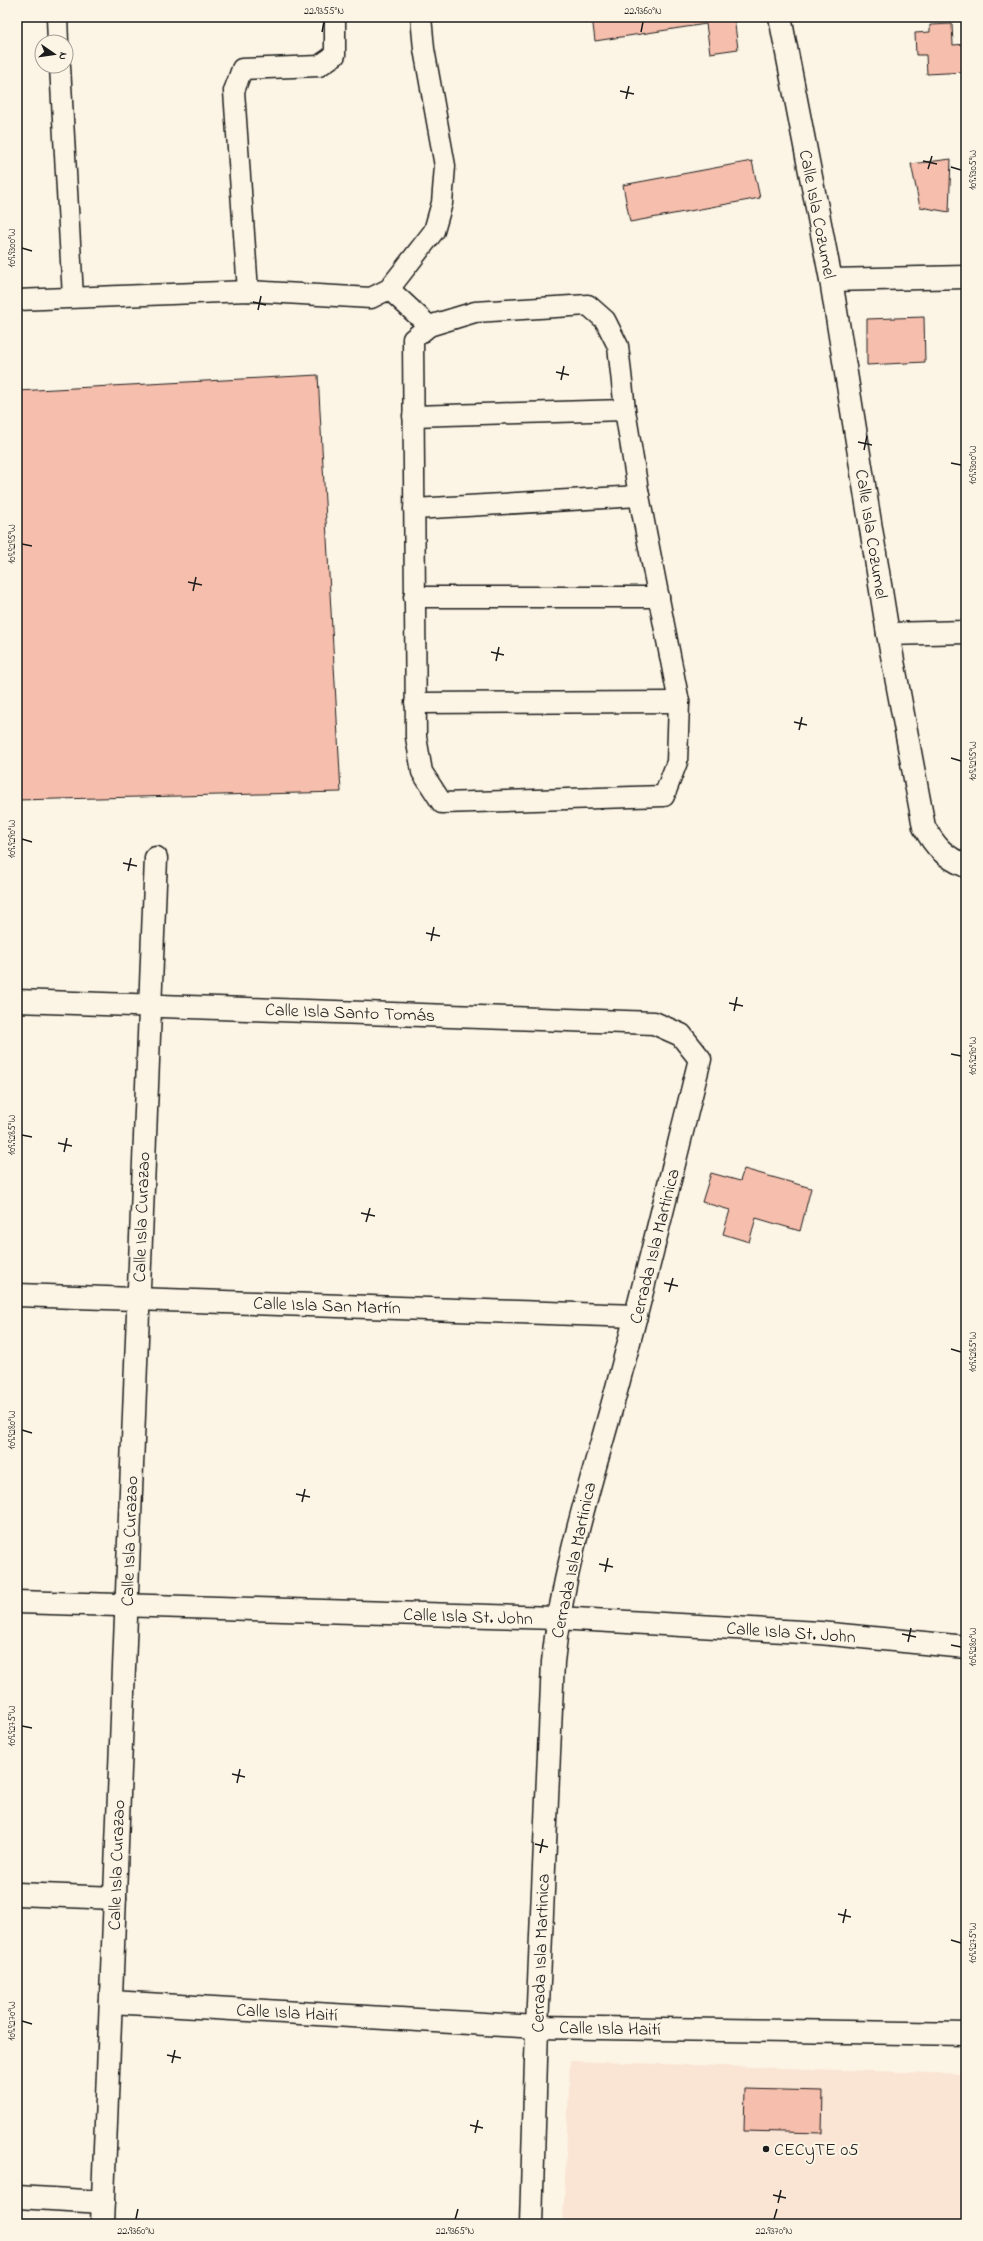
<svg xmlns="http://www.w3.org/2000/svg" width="983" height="2241" viewBox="0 0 983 2241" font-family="'Indie Flower',sans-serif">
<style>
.built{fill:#fae4d4}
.building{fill:#f6beac;stroke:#1c1c1c}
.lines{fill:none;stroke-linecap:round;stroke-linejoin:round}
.service-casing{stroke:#1c1c1c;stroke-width:23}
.minor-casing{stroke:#1c1c1c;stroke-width:25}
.service{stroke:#fcf5e5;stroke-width:20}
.minor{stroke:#fcf5e5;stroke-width:22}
.ticks{fill:none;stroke:#1c1c1c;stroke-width:1.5}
.poi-dot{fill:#1c1c1c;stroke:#fcf5e5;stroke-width:1.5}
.labels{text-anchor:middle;stroke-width:4;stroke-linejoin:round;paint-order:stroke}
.street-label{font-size:18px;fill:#1c1c1c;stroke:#fcf5e5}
.poi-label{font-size:18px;fill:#1c1c1c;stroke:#fcf5e5;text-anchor:start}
.neatline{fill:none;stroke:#1c1c1c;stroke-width:1.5}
.ticks-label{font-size:10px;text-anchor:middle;fill:#1c1c1c}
</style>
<rect width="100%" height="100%" fill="#fcf5e5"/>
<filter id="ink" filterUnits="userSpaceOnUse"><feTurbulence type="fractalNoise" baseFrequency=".025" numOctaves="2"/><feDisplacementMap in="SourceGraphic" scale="8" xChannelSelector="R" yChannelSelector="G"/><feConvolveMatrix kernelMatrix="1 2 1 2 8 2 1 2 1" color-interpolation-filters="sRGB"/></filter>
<g filter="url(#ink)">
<path class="built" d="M570,2061L966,2074V2224H563Z"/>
<g class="building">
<path d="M592,17H734L738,49L710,53L706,24L595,41Z"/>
<path d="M952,24L953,45L966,44V72L927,74L926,55H916L915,33L930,32V25Z"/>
<path d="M951,159L949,212L920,207L911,164Z"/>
<path d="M752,161L760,198L630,222L623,185Z"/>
<path d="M963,185H966V215H964Z"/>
<path d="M924,317L925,362L867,365V319Z"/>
<path d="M318,375L341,792L17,800V391Z"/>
<path d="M744,1169L811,1188L800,1231L756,1218L749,1242L723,1234L730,1210L702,1202L711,1173L740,1181Z"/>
<path d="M745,2089L823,2091L822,2133L744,2131Z"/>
</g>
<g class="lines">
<g class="service-casing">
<g id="service">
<path d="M57,17L58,42"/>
<path d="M60,66L73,297"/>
<path d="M389,289L429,326"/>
<path d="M248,291L234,91L242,69L319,66L335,55V17"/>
<path d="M17,300L248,291L371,298L389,289L434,231L442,203L445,166L424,49L421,17"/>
<path d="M588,305L605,320L618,346L625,410L639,496L679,702L677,762L664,796L442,803L422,772L416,737L413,339L429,326L475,312Z"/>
<path d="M413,416L625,410"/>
<path d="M414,509L639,496"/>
<path d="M414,597H659"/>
<path d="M415,703L679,702"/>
</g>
</g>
<g class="minor-casing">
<g id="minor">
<path d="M780,17L831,280L888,634L924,827C935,846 944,857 966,866"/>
<path d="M831,280L966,277"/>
<path d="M888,634L966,632"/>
<path d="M17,1001L654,1023L681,1035L700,1059C672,1171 645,1284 615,1395C591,1483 562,1571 553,1662L537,2027L531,2224"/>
<path d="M17,1295L636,1316"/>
<path d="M17,1602L557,1618L820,1633L966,1647"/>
<path d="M17,1894L115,1898"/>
<path d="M111,2002L537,2027L966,2034"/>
<path d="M17,2197L103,2202"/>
<path d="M102,2224L156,858"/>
</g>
</g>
<use href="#service" class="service"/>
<use href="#minor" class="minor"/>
</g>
</g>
<path class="ticks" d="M322,32L324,22M641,32L643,22M620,91L634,94M626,99L629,86M923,161L937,164M951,167L961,170M928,169L932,156M22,248L32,251M253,302L266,305M258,310L261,296M556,372L569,375M561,380L564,366M858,442L872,445M864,450L867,436M951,463L961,465M22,544L32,546M188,582L202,585M193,591L196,577M491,652L504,655M496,661L499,647M794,722L807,725M799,730L802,717M951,758L961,761M22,839L32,842M123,863L137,866M128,871L131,858M426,933L440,936M431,941L434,927M729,1003L743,1006M734,1011L737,997M951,1054L961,1056M22,1135L32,1137M58,1143L72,1146M64,1152L67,1138M361,1213L375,1216M366,1222L370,1208M664,1283L678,1286M669,1292L673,1278M951,1349L961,1352M22,1430L32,1433M296,1494L310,1497M302,1502L305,1489M599,1564L613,1567M605,1572L608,1558M902,1634L916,1637M908,1642L911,1628M951,1645L961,1647M22,1726L32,1728M232,1774L245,1777M237,1783L240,1769M535,1844L548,1847M540,1853L543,1839M838,1914L851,1917M843,1923L846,1909M951,1940L961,1943M22,2021L32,2024M167,2055L181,2058M172,2063L175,2050M470,2125L483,2128M475,2133L478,2120M773,2195L786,2198M778,2203L781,2190M136,2219L138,2209M455,2219L458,2209M774,2219L777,2209"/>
<circle class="poi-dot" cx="766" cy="2149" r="4"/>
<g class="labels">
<g class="street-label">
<text transform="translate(818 214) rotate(79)" y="6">Calle Isla Cozumel</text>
<text transform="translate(872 534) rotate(81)" y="6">Calle Isla Cozumel</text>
<text transform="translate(350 1012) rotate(2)" y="6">Calle Isla Santo Tomás</text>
<text transform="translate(141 1217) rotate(-88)" y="6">Calle Isla Curazao</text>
<text transform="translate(654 1246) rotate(-76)" y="6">Cerrada Isla Martinica</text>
<text transform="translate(327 1305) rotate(2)" y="6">Calle Isla San Martín</text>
<text transform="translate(129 1541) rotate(-88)" y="6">Calle Isla Curazao</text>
<text transform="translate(573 1560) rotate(-78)" y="6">Cerrada Isla Martinica</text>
<text transform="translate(468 1616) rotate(2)" y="6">Calle Isla St. John</text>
<text transform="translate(791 1632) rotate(4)" y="6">Calle Isla St. John</text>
<text transform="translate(116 1865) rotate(-88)" y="6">Calle Isla Curazao</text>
<text transform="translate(540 1953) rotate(-88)" y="6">Cerrada Isla Martinica</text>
<text transform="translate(287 2012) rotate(3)" y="6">Calle Isla Haití</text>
<text transform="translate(610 2028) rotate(1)" y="6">Calle Isla Haití</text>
</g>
<g class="poi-label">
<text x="774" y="2155">CECyTE 05</text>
</g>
</g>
<rect width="983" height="2241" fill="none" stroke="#fcf5e5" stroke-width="44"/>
<g transform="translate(54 54) rotate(103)"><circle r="19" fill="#fcf5e5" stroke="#a29e95"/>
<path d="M0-3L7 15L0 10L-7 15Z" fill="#1c1c1c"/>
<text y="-6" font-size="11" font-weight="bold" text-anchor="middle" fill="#1c1c1c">N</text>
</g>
<rect x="22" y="22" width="939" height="2197" class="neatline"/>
<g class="ticks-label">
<text x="324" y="14">22.9355°N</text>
<text x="643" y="14">22.9360°N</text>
<text transform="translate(972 170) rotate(-90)" y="4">109.9305°W</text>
<text transform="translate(11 248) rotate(-90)" y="4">109.9300°W</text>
<text transform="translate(972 465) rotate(-90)" y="4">109.9300°W</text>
<text transform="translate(11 544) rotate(-90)" y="4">109.9295°W</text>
<text transform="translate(972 761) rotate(-90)" y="4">109.9295°W</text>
<text transform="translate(11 839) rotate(-90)" y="4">109.9290°W</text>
<text transform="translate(972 1056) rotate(-90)" y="4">109.9290°W</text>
<text transform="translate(11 1135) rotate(-90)" y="4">109.9285°W</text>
<text transform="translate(972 1352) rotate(-90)" y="4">109.9285°W</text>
<text transform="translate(11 1430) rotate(-90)" y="4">109.9280°W</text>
<text transform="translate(972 1647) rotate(-90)" y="4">109.9280°W</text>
<text transform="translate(11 1726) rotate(-90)" y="4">109.9275°W</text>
<text transform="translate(972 1943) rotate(-90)" y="4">109.9275°W</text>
<text transform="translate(11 2021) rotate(-90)" y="4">109.9270°W</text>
<text x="136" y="2234">22.9360°N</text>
<text x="455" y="2234">22.9365°N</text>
<text x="774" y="2234">22.9370°N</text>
</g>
</svg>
